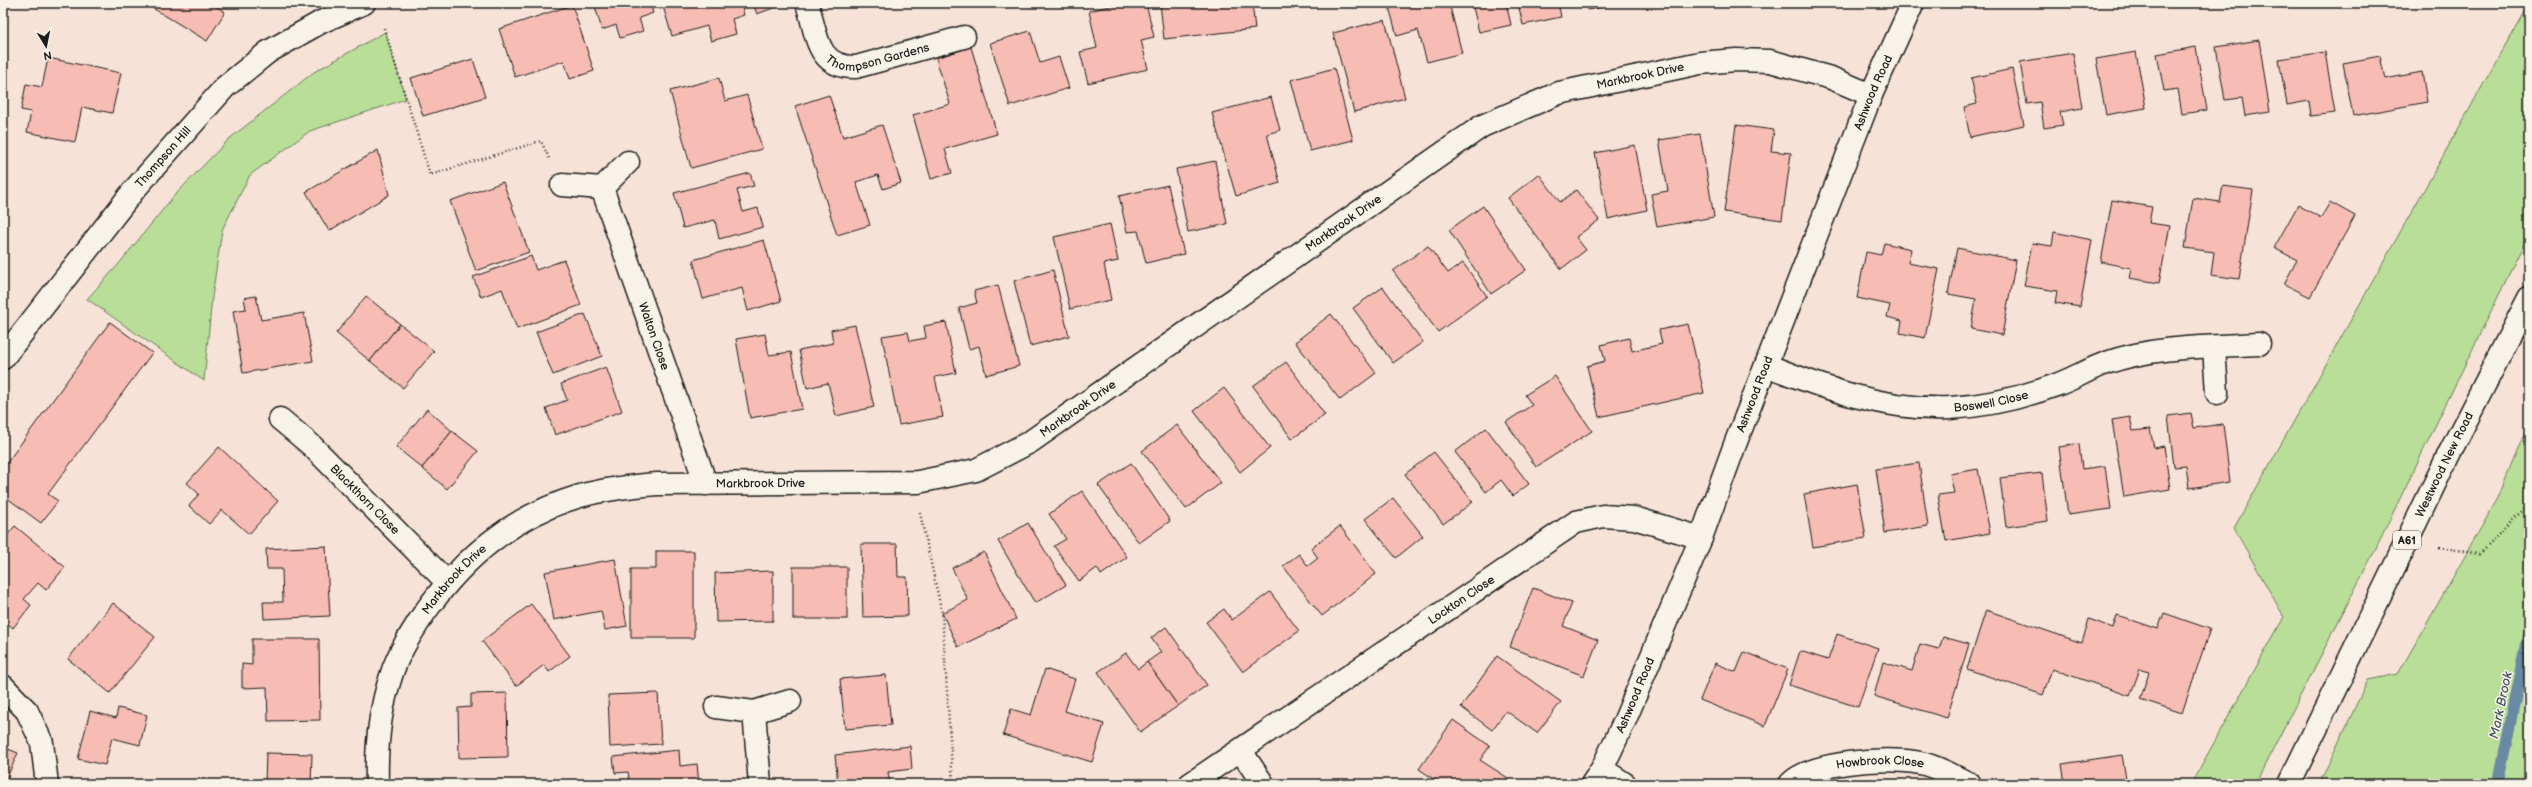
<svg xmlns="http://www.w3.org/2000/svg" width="2532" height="787" viewBox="0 0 2532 787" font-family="'Balsamiq Sans',sans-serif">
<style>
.green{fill:#b9de98;stroke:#6a7d5a}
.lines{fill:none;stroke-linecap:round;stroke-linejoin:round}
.stream{stroke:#698aa2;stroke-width:11}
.building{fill:#f7bcb3;stroke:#1c1c1c}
.minor-casing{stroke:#1c1c1c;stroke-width:25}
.trunk-casing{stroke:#1c1c1c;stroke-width:25}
.path{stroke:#1c1c1c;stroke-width:2.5;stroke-dasharray:1 3;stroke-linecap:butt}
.minor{stroke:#f7f3e8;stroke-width:22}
.trunk{stroke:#f7f3e8;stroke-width:22}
.labels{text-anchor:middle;stroke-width:3;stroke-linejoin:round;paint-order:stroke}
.shield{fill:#f7f3e8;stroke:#5e5c59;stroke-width:1}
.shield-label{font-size:11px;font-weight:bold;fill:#1c1c1c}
.street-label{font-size:12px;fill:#1c1c1c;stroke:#f7f3e8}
.water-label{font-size:13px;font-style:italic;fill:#42535f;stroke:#f7f3e8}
</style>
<rect width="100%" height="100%" fill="#f7e2d8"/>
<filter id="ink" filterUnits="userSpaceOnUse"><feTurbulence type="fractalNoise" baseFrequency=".025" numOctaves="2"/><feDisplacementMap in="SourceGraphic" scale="8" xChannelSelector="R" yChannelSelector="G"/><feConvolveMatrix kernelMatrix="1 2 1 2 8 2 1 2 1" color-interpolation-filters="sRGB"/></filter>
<g filter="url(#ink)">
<g class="green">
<path d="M2529,3V233L2374,552L2255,784H2191L2284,617L2234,528Z"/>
<path d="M385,32L406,99L310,131L250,175L222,230L212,297L204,381L87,299L118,265L173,197L229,139L314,72Z"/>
<path d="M2529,422V784H2319L2368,680L2398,674L2498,498Z"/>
</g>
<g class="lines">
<path class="stream" d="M2498,784L2529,632"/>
</g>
<g class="building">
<path d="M211,3L225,12L207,41L146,4Z"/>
<path d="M594,3H650L653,13L639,18L643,31L620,38L616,25L602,30Z"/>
<path d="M662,3H741L744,15L732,19L736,34L711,41L707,26L672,36Z"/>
<path d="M753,3H787L757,14Z"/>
<path d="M1123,3H1146L1154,37L1141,40L1148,69L1088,83L1080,52L1097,48L1089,11Z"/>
<path d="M1160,3H1252L1255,29L1164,39Z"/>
<path d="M1388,3H1449L1462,53L1427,62L1418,30L1397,36Z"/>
<path d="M1472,3H1506L1511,25L1479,32Z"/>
<path d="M1518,3H1558L1561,17L1523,25Z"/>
<path d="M1587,3H1621L1588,10Z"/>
<path d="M572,5L594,71L570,79L564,61L515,77L499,29Z"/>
<path d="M1385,20L1405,98L1354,112L1333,33Z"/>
<path d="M1030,31L1040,63L1059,57L1069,88L1010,106L990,43Z"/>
<path d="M2259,40L2270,112L2245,116L2242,98L2225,100L2216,47Z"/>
<path d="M971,47L997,134L945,149L952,173L931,179L913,115L950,104L936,58Z"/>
<path d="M2196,47L2207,110L2182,114L2178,89L2164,91L2157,54Z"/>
<path d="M2136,52L2146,108L2106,115L2096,59Z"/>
<path d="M2325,52L2335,113L2311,116L2309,101L2287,105L2279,59Z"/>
<path d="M2073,53L2082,108L2060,112L2063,125L2044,128L2040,102L2027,104L2020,62Z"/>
<path d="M2380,56L2385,79L2422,72L2427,102L2353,116L2343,63Z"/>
<path d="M48,58L121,73L112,113L82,107L75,142L27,132L31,112L21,110L26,84L42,87Z"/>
<path d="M473,59L485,97L423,116L411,78Z"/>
<path d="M1334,68L1353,140L1310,151L1291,80Z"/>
<path d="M2012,69L2024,125L1970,137L1964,107L1977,104L1971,78Z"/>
<path d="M719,78L725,101L747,95L762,149L691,168L670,91Z"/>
<path d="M829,95L843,137L882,125L901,183L883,189L878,175L856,182L870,225L837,235L795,106Z"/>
<path d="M1271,97L1280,130L1267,134L1280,183L1236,196L1212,113Z"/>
<path d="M1736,125L1774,130L1771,151L1791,153L1782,220L1724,212Z"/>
<path d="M1700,134L1714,217L1657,227L1651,194L1668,191L1659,140Z"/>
<path d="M1635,145L1647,210L1608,219L1595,153Z"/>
<path d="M378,150L389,195L329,231L306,192Z"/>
<path d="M1215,161L1227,224L1188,232L1176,169Z"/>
<path d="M750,173L754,186L737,190L743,212L758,208L763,227L719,239L715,220L683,228L674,193Z"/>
<path d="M1539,174L1560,202L1576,190L1599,220L1576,237L1586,250L1561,269L1508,198Z"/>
<path d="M503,182L529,252L476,271L450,201Z"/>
<path d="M1168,185L1184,254L1146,263L1138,231L1127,232L1119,196Z"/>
<path d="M2223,186L2253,190L2239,279L2211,275L2214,252L2185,248L2193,198L2220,202Z"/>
<path d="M2112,200L2152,207L2149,223L2170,226L2159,283L2129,278L2131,268L2101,262Z"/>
<path d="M2330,202L2355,216L2310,297L2284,284L2297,260L2274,248L2298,205L2321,218Z"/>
<path d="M1483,206L1526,270L1491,294L1449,230Z"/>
<path d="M1110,224L1118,261L1104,264L1111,300L1070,309L1054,237Z"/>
<path d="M2054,232L2092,240L2080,307L2055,303L2057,291L2024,286L2032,243L2052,246Z"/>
<path d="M764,240L781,301L748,311L742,288L703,299L693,260Z"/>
<path d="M1884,243L1911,249L1908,263L1939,269L1925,338L1900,333L1902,321L1887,317L1890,305L1857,298L1866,252L1881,255Z"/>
<path d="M1428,246L1448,273L1463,263L1487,296L1438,332L1393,271Z"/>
<path d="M1957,248L2016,260L2002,335L1971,329L1976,299L1948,294Z"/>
<path d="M531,256L536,270L564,260L581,305L517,329L502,289L481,297L473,277Z"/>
<path d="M1053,270L1069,336L1030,346L1014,281Z"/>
<path d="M998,285L1019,366L986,375L979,346L969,349L959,308L977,303L974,291Z"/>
<path d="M1383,287L1423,342L1393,363L1353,308Z"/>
<path d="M256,296L261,320L304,313L313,361L243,373L233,311L246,309L244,298Z"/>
<path d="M366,296L400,324L370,361L336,333Z"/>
<path d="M585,314L602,356L553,375L536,332Z"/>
<path d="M1331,314L1376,373L1340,400L1295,342Z"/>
<path d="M110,322L152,353L48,494L58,501L41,523L3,495V468Z"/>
<path d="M946,322L956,373L935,377L943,417L899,425L882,336L908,332L910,341L926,338L924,326Z"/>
<path d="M400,324L434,351L403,388L370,361Z"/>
<path d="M1688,324L1704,393L1599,417L1587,366L1605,361L1601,345L1629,338L1632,351L1662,344L1659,330Z"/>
<path d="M855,325L874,407L836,416L828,383L807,388L799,350L833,343L831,330Z"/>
<path d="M765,334L769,355L791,352L802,409L750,418L736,339Z"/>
<path d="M1286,362L1325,415L1292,439L1253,386Z"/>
<path d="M606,367L622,411L555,435L546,408L567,400L561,384Z"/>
<path d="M1555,376L1592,431L1536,467L1506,422L1532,405L1525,395Z"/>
<path d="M1224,388L1270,448L1240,472L1194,411Z"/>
<path d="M427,409L452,431L422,468L396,447Z"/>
<path d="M2191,413L2194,428L2223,424L2230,482L2189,488L2186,466L2174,467L2168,416Z"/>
<path d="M2130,417L2133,431L2150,429L2154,448L2164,446L2170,489L2124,497L2112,420Z"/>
<path d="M1177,425L1221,483L1186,509L1142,451Z"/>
<path d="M1486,428L1529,484L1513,496L1501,480L1486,492L1455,452Z"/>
<path d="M452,431L478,451L447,489L422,468Z"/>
<path d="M2079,444L2082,469L2105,466L2111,509L2068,515L2059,447Z"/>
<path d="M219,447L278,501L249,534L222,510L209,524L189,506L199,494L187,483Z"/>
<path d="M1434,452L1473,502L1443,524L1405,474Z"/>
<path d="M1131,463L1170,521L1139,543L1098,485Z"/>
<path d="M1919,463L1928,526L1885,533L1876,469Z"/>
<path d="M1978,469L1990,533L1946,541L1938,495L1954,493L1950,474Z"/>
<path d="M2042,473L2048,521L2006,527L2000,478Z"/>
<path d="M1857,484L1866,538L1813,547L1804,494Z"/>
<path d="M1082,491L1127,557L1101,575L1097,568L1079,581L1054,546L1066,539L1049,514Z"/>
<path d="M1393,498L1423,536L1396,558L1365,519Z"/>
<path d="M1028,523L1066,585L1035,603L998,541Z"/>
<path d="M15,526L65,567L46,590L38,583L24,599L31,605L13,628L3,620V540Z"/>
<path d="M1340,526L1376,574L1322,616L1283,566L1299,554L1308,566L1318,558L1311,548Z"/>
<path d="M861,544H897L898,577H907L908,616L863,617Z"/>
<path d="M326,546L330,616L264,619L263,602H283L282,569H267L266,549Z"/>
<path d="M656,551H694V638H631V569H656Z"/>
<path d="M984,552L1016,619L958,647L942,613L968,600L952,568Z"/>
<path d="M615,559L627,626L605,630L601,611L554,620L545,572Z"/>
<rect x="793" y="567" width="54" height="52"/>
<path d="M773,571V621L716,622L715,573Z"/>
<path d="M1533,588L1572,603L1563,626L1598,640L1584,676L1510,647Z"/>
<path d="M1270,592L1299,631L1243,672L1206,622L1224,609L1232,620Z"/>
<path d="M113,603L155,637L110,693L68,659Z"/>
<path d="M531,604L570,656L549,672L544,665L516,686L482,641Z"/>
<path d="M1986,610L2082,643L2089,619L2113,628L2117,615L2158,629L2164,613L2210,629L2182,713L2140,699L2149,672L2140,669L2130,696L2052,669L2043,695L1967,669Z"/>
<path d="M1166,627L1207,685L1178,706L1147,662L1161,652L1151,638Z"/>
<path d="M1837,634L1878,648L1858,707L1789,685L1800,651L1828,660Z"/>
<path d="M1943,637L1969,644L1947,718L1874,696L1883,662L1912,671L1920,644L1939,649Z"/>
<path d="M252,639H319L320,720L268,721L267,687L242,688V664L252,665Z"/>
<path d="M1744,652L1788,669L1765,726L1700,700L1715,663L1736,672Z"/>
<path d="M1126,653L1138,669L1147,662L1178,706L1140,732L1098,672Z"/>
<path d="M1497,656L1561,702L1537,733L1506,711L1492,730L1461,707Z"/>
<path d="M1045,669L1075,679L1065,711L1104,724L1092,762L1003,735L1011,709L1031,715Z"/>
<path d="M886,675L891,725L845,729L840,679Z"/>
<path d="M507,693L508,757L459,758L458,708L471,707V694Z"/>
<path d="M658,693L661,744L610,747L608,695Z"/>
<path d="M118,708L147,715L140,745L112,738L105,765L78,759L90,711L116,718Z"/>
<path d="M1453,720L1490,746L1480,760L1508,778L1504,784H1441L1419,769Z"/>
<path d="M910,746L912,769L888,772L890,784H838L835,755Z"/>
<path d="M3,747L18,753L4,784H3Z"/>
<path d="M679,750L680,766L697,764L699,784H630L628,772L615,773L613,757Z"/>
<path d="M266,753L312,754L311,784H265Z"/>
<path d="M2122,755L2127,784H2065L2062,764Z"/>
</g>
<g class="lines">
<g class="minor-casing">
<g id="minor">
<path id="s1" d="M807,3C817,34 816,68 856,67L964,37"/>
<path d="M562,185L602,188L628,162"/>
<path id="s2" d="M602,188L706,484"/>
<path d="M2214,347L2217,393"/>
<path id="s3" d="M3,358L134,190L225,87L268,52L321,22L364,3"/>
<path id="s4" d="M1766,365C1824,388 1886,411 1950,408C1985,406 2024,397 2056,385C2073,379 2089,369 2106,363C2155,346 2207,347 2259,344"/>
<path id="s5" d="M280,419L311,445L447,582"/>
<path d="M3,686L27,711L42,743L47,784"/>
<path d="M716,707L754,712L790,701"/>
<path d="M754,712L760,784"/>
<path d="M1241,751L1263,784"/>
<path d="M1602,769L1625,784"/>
<path id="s6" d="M377,784C376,749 380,709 391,676C398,653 412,632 425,612C465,556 513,516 580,496C605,489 631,486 657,484L918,482L976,470L1030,442L1482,126L1559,93L1700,63L1736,60L1770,61L1831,78L1871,95"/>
<path id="s7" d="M1190,784L1576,522L1603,516L1634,518L1701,538"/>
<path id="s8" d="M1592,784L1602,769L1625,720L1701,538L1734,447L1871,95L1913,3"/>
<path id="s9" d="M1790,784C1809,762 1886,757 1914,762C1933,764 1953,776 1970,784"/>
</g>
</g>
<g class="trunk-casing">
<g id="trunk">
<path id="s10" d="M2289,784L2450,452L2529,298"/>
</g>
</g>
<g class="path">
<path d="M384,28L430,175L541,141L549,158"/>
<path d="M920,513L942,613L953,784"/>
<path d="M2439,547L2479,554L2529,504"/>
</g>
<use href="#minor" class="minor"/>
<use href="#trunk" class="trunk"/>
</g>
</g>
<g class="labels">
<rect class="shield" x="2393" y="531" width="28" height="18" rx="3"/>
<g class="shield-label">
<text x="2407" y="544">A61</text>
</g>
<g class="street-label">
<text dy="4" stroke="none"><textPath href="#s1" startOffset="112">Thompson Gardens</textPath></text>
<text dy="4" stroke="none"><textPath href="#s6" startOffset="1557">Markbrook Drive</textPath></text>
<text dy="4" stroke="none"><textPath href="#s8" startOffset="747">Ashwood Road</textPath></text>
<text dy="4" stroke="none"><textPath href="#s3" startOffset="257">Thompson Hill</textPath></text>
<text dy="4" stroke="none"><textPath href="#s6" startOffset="1221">Markbrook Drive</textPath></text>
<text dy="4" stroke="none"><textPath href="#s2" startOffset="157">Walton Close</textPath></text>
<text dy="4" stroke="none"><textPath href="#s8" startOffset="423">Ashwood Road</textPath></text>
<text dy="4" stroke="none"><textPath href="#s4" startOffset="232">Boswell Close</textPath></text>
<text dy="4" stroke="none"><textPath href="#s6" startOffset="897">Markbrook Drive</textPath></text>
<text dy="4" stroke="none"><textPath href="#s10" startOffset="355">Westwood New Road</textPath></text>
<text dy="4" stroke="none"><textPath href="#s6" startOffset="561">Markbrook Drive</textPath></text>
<text dy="4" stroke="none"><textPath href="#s5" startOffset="117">Blackthorn Close</textPath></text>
<text dy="4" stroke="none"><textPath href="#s6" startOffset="226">Markbrook Drive</textPath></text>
<text dy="4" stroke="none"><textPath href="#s7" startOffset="328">Lockton Close</textPath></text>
<text dy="4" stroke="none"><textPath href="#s8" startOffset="99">Ashwood Road</textPath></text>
<text dy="4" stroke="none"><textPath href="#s9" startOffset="95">Howbrook Close</textPath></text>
</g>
<g class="water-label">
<text transform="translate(2500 705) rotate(-78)" y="5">Mark Brook</text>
</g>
</g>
<rect width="2532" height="787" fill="none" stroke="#f7f3e8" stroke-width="16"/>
<rect x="8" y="8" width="2516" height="771" fill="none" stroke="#1c1c1c" stroke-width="1.5" filter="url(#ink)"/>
<g transform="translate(46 46) rotate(170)" stroke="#f7f3e8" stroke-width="3" paint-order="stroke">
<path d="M0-3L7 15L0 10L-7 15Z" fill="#1c1c1c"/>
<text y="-6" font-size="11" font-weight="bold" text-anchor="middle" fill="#1c1c1c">N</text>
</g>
</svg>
